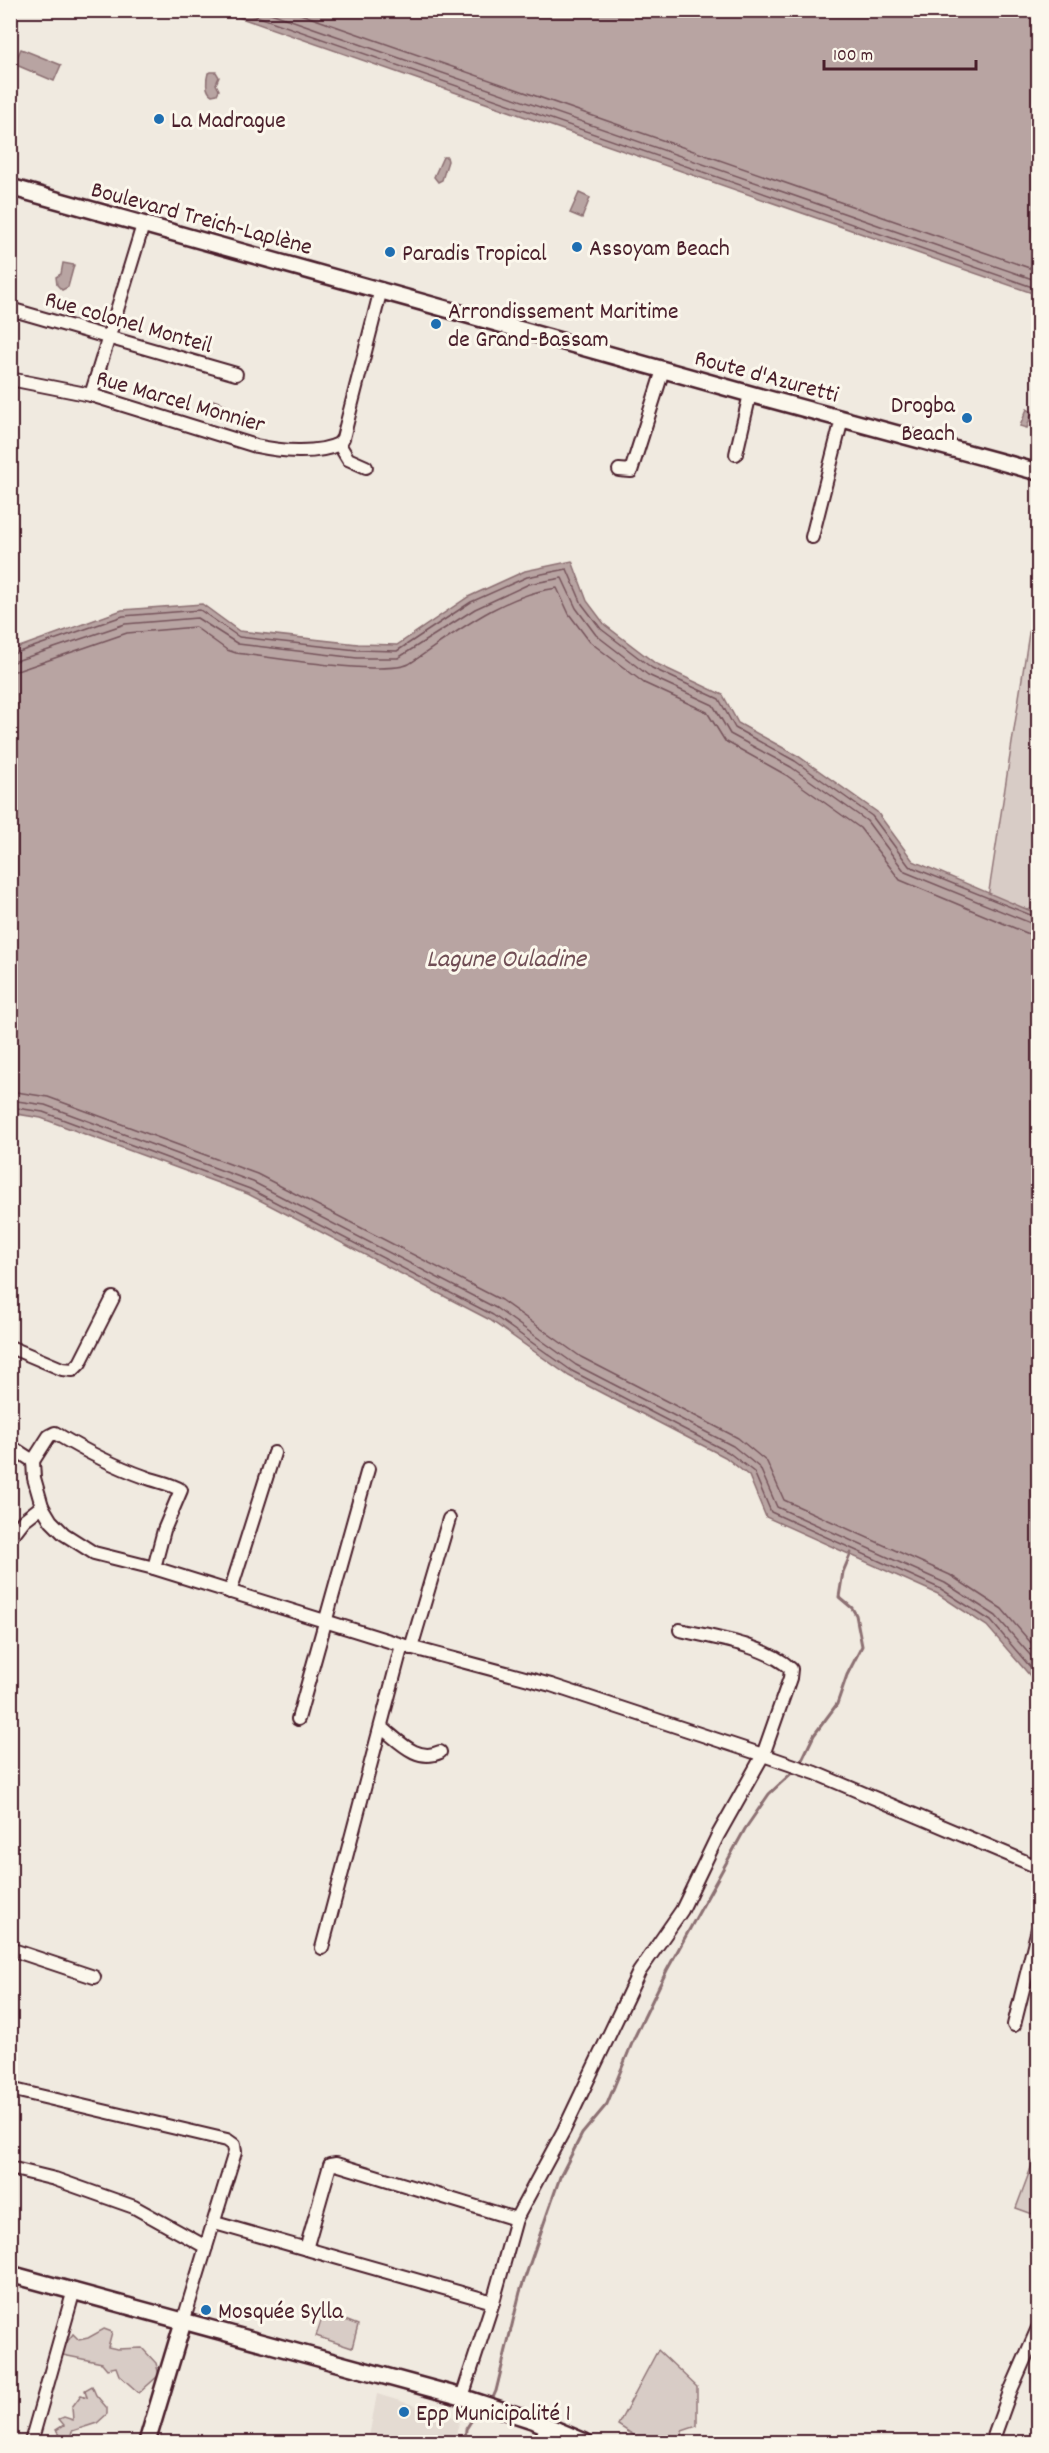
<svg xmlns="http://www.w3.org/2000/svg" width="1049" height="2453" viewBox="0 0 1049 2453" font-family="Dekko,sans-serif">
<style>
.built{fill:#e4dbd2}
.green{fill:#d8ccc6;stroke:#917678;stroke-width:1.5}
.water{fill:#b8a4a2;stroke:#8c6f72;stroke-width:1.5}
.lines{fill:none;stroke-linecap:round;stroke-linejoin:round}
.shore{stroke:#76545b;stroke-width:1.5}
.stream{stroke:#8c6f72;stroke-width:3}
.minor-casing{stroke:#4a1f2b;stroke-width:16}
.tertiary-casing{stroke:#4a1f2b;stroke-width:20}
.minor{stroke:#fbf7ec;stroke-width:12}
.tertiary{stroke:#fbf7ec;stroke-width:15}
.poi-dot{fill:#1f6fb2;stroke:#fbf7ec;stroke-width:2}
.labels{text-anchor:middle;stroke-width:6;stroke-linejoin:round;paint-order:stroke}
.poi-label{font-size:24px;fill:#4a1f2b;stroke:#fbf7ec;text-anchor:start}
.street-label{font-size:24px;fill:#4a1f2b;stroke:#fbf7ec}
.water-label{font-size:26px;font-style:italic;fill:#704e55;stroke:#fbf7ec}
</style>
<rect width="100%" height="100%" fill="#f0eae0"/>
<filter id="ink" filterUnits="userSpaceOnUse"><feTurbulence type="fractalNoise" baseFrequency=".0167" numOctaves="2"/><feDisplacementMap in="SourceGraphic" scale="12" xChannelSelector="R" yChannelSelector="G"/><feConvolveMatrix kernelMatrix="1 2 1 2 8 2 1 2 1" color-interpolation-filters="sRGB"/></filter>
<g filter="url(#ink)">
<path class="built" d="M377,2394L460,2419L454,2442H368Z"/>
<g class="green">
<path d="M1038,575V914L1029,909L987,904Z"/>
<path d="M1038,2149V2216L1016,2208Z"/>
<path d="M324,2312L358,2325L352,2348L316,2336Z"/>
<path d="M104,2329L112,2332L108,2347L117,2349L142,2348L156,2363L159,2375L139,2393L119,2375L116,2367L107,2369L102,2363L58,2354L73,2334L79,2340L88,2338Z"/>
<path d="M658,2350L697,2387V2426L682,2431V2442H644L618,2425Z"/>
<path d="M92,2386L96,2395L107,2408V2414L97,2423L72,2431L69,2442H66L56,2430L64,2425L59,2419L64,2417L73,2420L72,2407L81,2395L87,2397L85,2390Z"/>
</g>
<g class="water">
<path d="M221,11H1038V295Z"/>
<path d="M21,49L61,65L54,81L14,64Z"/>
<path d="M210,72H216L219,77L216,84L219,90L217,94L212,95C205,91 206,80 208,73Z"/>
<path d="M443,157H447L448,161L442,180L438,182L434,177Z"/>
<path d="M579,193L590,198L582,218L570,213Z"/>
<path d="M63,263L74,265L68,287L62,290L57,285L56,277L61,274Z"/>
<path d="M213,400L225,404L221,417L209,413Z"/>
<path d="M1027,409L1032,412L1027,428L1020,426Z"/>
<path d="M572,561L587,601L605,625L655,663L723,695L738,723L798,756L877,812L913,861L1038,914V1685L987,1626L938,1594L766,1517L749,1476L725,1457L569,1376L490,1320L248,1194L41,1118L11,1113V650L122,610L202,604L239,631L358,644L397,645L468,597L525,571Z"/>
</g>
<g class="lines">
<g class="shore">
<path d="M239,10L1038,289"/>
<path d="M262,10L1038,281"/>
<path d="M289,10L1038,271"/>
<path d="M10,655L123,616L200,610L239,637L357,650L397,651L471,602L527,577L567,569L582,604L601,629L652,668L719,699L735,728L795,761L872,816L909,866L1038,918"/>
<path d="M10,663L125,624L197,618L238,644L357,658H398L475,609L529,584L562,578L576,608L596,635L648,675L713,705L730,734L791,767L867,821L905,872L1038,926"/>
<path d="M10,672L20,670L127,633L195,627L227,650L236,653C269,657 384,676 409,664C454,634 501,595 557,588L569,614L590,642L644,683L707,712L725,741L786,775L860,828L900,880L1029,934L1038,935"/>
<path d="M10,1091L48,1097L257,1174L501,1300L581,1357L738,1438L767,1462L784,1500L950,1575L1002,1609L1038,1651"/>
<path d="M10,1100L45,1105L253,1182L496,1308L576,1365L733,1446L760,1468L777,1507L945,1583L996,1616L1038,1664"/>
<path d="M10,1107L43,1112L250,1189L493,1315L572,1371L728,1452L754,1472L771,1512L941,1589L991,1621L1038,1676"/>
</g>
<g class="stream">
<path d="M800,1764L814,1735L837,1704L847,1675L862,1646L856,1615L852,1608L839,1597L843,1572L851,1553"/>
<path d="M491,2402L496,2391L520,2292L560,2177L582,2134L607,2104L635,2036L667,1970L745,1829L769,1794L796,1769"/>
<path d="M465,2442L466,2429L475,2415L487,2411"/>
</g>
<g class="minor-casing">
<g id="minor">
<path d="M10,309L236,374"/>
<path d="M10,379L91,395L256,446C280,451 316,455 339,444"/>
<path d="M91,395L143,225"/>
<path d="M339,444L343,438L381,289"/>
<path d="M339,444L348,459L366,467"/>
<path d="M736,454L750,394"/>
<path d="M619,470L631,471L663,370"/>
<path d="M812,537L842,419"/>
<path d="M10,1347L62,1369L73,1370L80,1363L113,1298"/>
<path d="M10,1446L33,1461L34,1478L42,1506L51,1521L64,1534L94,1553L154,1568L402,1645L551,1685L763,1755L815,1773L1038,1867"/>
<path d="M33,1461L49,1436L55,1433C83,1450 114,1466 145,1477C158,1482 170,1483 181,1490L164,1530L154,1568"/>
<path d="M10,1538L24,1520L42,1506"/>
<path d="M230,1592L274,1453"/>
<path d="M411,1648L449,1519"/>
<path d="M298,1719L368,1469"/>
<path d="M381,1727C399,1741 417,1763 440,1752"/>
<path d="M322,1948L402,1645"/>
<path d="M10,1949L94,1977"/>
<path d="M1014,2025L1038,1929"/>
<path d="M10,2089L227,2140L234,2145L235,2152L184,2319"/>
<path d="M10,2168L55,2179L134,2207L206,2247"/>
<path d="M215,2223L493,2302"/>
<path d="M306,2249L330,2165L336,2164L516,2219"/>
<path d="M462,2397L493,2302L516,2219L564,2130L639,1972L682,1910L718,1835L763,1755L790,1678L791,1669C766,1645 714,1638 680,1630"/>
<path d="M31,2442L74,2290"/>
<path d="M540,2442L547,2426"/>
<path d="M992,2442L1010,2392L1038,2328"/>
</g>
</g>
<g class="tertiary-casing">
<g id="tertiary">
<path d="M10,187L750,394L1038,472"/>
<path d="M10,2274L462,2397L535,2421L585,2442"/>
<path d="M147,2442L184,2319"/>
</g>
</g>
<use href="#minor" class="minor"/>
<use href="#tertiary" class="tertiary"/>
</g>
</g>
<g class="poi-dot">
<circle cx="159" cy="119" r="6"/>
<circle cx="577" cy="247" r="6"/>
<circle cx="390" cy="252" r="6"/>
<circle cx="436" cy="324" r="6"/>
<circle cx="967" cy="418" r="6"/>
<circle cx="206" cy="2310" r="6"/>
<circle cx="404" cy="2412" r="6"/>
</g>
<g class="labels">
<g class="poi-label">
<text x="171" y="127">La Madrague</text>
<text x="589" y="255">Assoyam Beach</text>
<text x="402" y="260">Paradis Tropical</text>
<text x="448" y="318">Arrondissement Maritime<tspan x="448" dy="28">de Grand-Bassam</tspan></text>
<text x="955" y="412" text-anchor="end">Drogba<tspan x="955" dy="28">Beach</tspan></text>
<text x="218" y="2318">Mosquée Sylla</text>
<text x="416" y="2420">Epp Municipalité 1</text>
</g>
<g class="street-label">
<text transform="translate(202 217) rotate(15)" y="8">Boulevard Treich-Laplène</text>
<text transform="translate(129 321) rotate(16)" y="8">Rue colonel Monteil</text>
<text transform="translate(767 375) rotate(15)" y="8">Route d'Azuretti</text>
<text transform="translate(181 400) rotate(16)" y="8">Rue Marcel Monnier</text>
</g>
<g class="water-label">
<text x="506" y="966">Lagune Ouladine</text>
</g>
</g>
<rect width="1049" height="2453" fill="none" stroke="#fbf7ec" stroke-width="36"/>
<rect x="18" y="18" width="1013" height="2417" fill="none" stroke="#4a1f2b" stroke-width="2" filter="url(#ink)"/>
<path d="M824 60v9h152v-9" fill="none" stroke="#4a1f2b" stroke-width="3"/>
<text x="833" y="60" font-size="18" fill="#4a1f2b" stroke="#fbf7ec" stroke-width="4.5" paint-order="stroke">100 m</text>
</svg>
